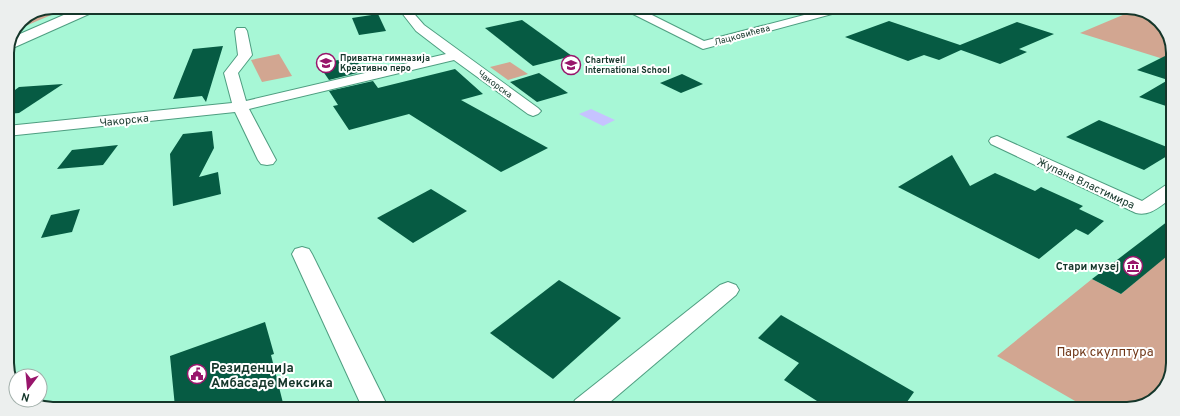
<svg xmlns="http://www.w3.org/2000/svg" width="1180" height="416" viewBox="0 0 1180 416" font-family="Overpass,sans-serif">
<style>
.green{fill:#d2a691}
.water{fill:#c6c3ff}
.building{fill:#065b43}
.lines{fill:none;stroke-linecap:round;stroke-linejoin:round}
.minor-casing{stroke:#4e9e80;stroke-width:2}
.secondary-casing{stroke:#4e9e80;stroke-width:2}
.minor{fill:#fff;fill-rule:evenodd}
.secondary{fill:#fff;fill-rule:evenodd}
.labels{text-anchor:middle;stroke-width:4;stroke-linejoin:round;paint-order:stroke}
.far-street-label{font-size:9px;fill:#15362a;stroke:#fff}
.far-poi-label{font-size:9px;font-weight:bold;fill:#15362a;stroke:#fff;text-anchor:start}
.street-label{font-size:11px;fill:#15362a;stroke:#fff}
.poi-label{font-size:11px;font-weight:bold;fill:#15362a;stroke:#fff;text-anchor:end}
.near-park-label{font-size:13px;fill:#6f3617;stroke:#fff}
.near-poi-label{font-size:13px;font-weight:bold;fill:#15362a;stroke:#fff;text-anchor:start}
.rim{fill:none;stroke:#15362a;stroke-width:2}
</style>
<rect width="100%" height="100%" fill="#a7f7d6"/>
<g class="green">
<path d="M53,7H70L16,30L21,20Z"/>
<path d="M1137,9H1142L1163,25L1173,50V62L1080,33Z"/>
<path d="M279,54L292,76L262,82L251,60Z"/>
<path d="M510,62L528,74L508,80L490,67Z"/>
<path d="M1171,252V378L1155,400L1127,409H1089L997,356L1092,279L1121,294Z"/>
</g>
<path class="water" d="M591,109L615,120L603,126L579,114Z"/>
<g class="building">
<path d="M378,14L386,31L359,35L352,18Z"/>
<path d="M522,20L572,56L533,66L485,28Z"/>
<path d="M889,21L960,45L1017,22L1054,34L1019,49L1027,52L1000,64L961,50L939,60L924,55L908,61L845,37Z"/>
<path d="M223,46L206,102L202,96L173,99L193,49Z"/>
<path d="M1173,52V83L1172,108L1139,97L1168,80L1137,70Z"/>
<path d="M353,57L365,71L329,80L318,64Z"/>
<path d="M455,69L483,94L461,100L548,148L501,172L409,114L349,130L333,106L338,105L329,91L373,81L378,88Z"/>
<path d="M539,73L568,93L537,102L510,82Z"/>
<path d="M682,74L703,84L681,93L660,83Z"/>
<path d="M63,84L19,113L7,114V96L19,87Z"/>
<path d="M1099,120L1172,149V153L1144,170L1066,137Z"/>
<path d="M212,131L214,148L199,177L218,172L221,194L173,206L170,154L183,134Z"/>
<path d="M118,145L103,165L57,169L72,150Z"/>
<path d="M952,155L970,186L995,173L1035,191L1041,187L1083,206L1079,209L1104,221L1088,235L1076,229L1039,259L898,187Z"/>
<path d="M431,189L467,211L413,243L377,218Z"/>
<path d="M80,209L72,232L41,238L51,215Z"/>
<path d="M1172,218V252L1121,294L1092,279Z"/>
<path d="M559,280L621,318L553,379L490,333Z"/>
<path d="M781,315L914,392L902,409L828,408L784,380L799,363L758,338Z"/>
<path d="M265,322L274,354L271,355L284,407H175L170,356Z"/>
</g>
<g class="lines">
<g class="minor-casing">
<g id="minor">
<path d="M398,8H409L424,25L538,108L541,111L538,114L533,116L528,114L454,60L249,109L276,160L273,164L267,165L261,164L258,160L235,112L7,136V126L232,103L224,73L238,55L235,31L237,28H245L247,31L252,55L238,73L246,101L446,54L416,31Z"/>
<path d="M624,8H638L704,41L827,9H845L843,11L703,49L625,10Z"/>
<path d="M997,136L1142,201L1166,185L1172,184V198C1161,205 1150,217 1136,213L991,144L989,141L991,138Z"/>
<path d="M302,247L309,249L312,254L388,407H362L292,254L295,249Z"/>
<path d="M728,282L736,285L739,290L736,295L603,408H571L575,400L720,285Z"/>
</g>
</g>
<g class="secondary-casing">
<path id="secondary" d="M82,7H99L98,10L15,47L8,48L13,37Z"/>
</g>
<use href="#minor" class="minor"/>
<use href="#secondary" class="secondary"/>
</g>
<defs>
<g id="school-ring" transform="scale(1)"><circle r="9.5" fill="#fff" stroke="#98156b" stroke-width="1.5"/><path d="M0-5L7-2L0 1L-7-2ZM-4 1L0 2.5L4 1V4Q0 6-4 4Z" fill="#98156b"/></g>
<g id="museum-ring" transform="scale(1)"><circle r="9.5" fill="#fff" stroke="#98156b" stroke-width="1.5"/><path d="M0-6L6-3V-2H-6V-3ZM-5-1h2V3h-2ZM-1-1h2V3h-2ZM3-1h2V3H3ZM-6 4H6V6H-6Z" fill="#98156b"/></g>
<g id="civic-ring" transform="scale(1)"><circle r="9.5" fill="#fff" stroke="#98156b" stroke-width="1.5"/><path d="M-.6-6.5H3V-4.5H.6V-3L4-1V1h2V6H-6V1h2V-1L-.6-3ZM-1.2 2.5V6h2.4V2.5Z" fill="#98156b"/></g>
</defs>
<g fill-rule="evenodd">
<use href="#school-ring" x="326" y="63"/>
<use href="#school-ring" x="571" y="65"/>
<use href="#museum-ring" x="1133" y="266"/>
<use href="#civic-ring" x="197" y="374"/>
</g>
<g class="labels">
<g class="far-street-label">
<text transform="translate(742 35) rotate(-15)" y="3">Лацковићева</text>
<text transform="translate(495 84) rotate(36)" y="3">Чакорска</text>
</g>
<g class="far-poi-label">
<text x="340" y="61">Приватна гимназија<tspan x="340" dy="10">Креативно перо</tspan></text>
<text x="585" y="63">Chartwell<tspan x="585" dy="10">International School</tspan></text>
</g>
<g class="street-label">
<text transform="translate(124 120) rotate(-6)" y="4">Чакорска</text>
<text transform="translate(1086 183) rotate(25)" y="4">Жупана Властимира</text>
</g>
<g class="poi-label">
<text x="1119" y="270">Стари музеј</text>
</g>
<g class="near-park-label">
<text x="1105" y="356">Парк скулптура</text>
</g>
<g class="near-poi-label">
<text x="211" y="372">Резиденција<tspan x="211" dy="15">Амбасаде Мексика</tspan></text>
</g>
</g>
<path d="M0 0H1180V416H0ZM53 14H1127A39 39 0 0 1 1166 53V363A39 39 0 0 1 1127 402H53A39 39 0 0 1 14 363V53A39 39 0 0 1 53 14Z" fill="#ecefee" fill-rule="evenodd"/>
<path class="rim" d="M53 14H1127A39 39 0 0 1 1166 53V363A39 39 0 0 1 1127 402H53A39 39 0 0 1 14 363V53A39 39 0 0 1 53 14Z"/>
<g transform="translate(28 388) rotate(196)"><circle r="19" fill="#ffffff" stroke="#a1afaa"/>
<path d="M0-3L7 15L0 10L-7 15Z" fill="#98156b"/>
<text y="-6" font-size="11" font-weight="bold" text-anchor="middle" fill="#15362a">N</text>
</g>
</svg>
